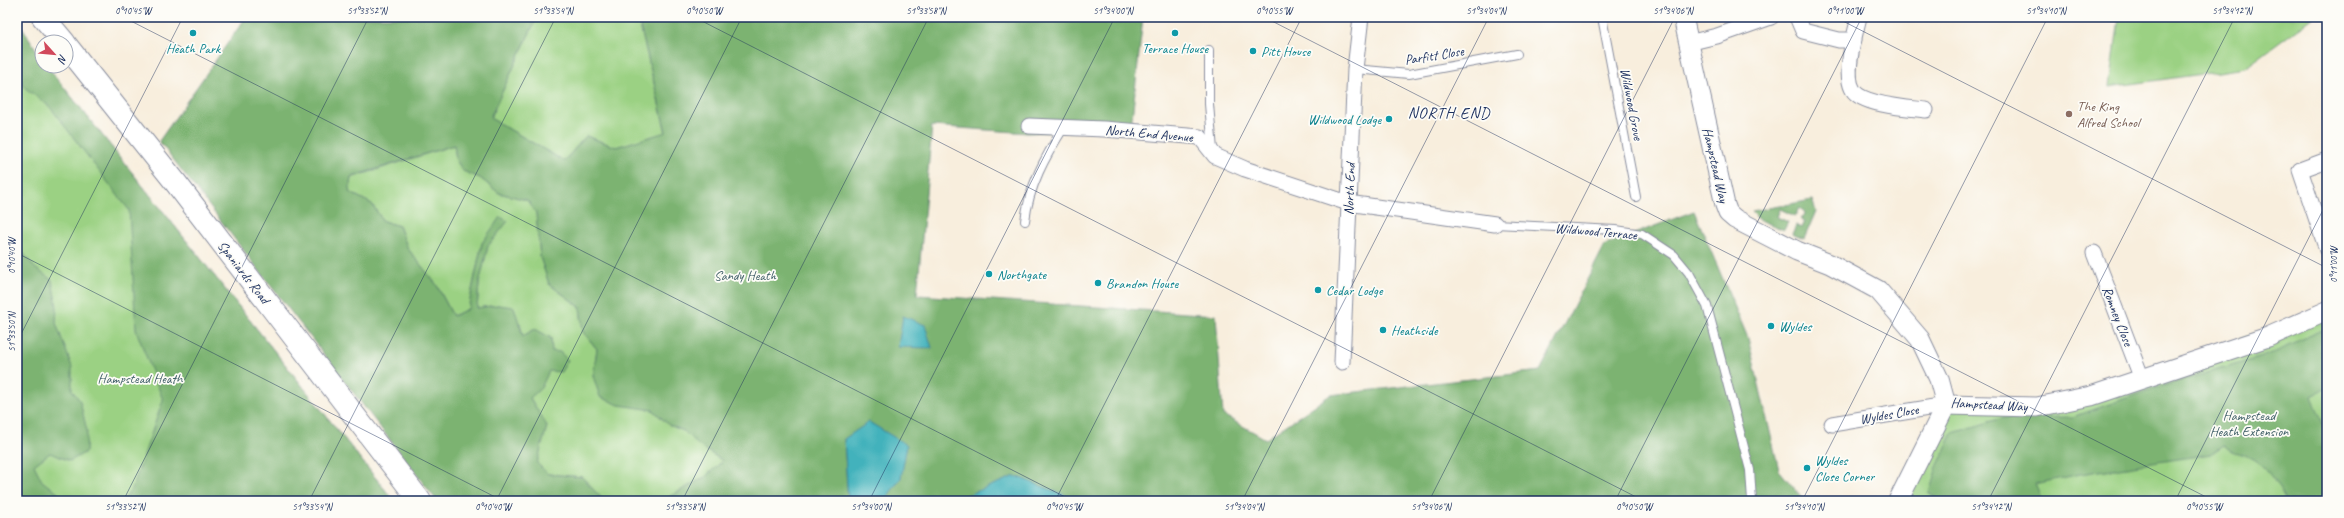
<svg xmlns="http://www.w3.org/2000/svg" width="2344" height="518" viewBox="0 0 2344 518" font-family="Caveat,sans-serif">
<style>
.green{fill:#9bd183;stroke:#5b8070}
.forest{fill:#7cb371;stroke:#4c7168}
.water{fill:#42b2bc;stroke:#2e708d}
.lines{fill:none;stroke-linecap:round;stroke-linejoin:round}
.service-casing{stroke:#8a8e9e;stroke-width:10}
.minor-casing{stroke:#8a8e9e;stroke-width:17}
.tertiary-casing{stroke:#8a8e9e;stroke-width:21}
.secondary-casing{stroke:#8a8e9e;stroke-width:24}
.service{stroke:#fff;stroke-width:8}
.minor{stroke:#fff;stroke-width:15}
.tertiary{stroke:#fff;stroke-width:19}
.secondary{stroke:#fff;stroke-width:22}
.ticks{fill:none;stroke:#1b2f5e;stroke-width:1;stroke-opacity:0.45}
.culture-dot{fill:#0f9aa8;stroke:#fdfcf7;stroke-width:1.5}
.education-dot{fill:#8d6e63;stroke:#fdfcf7;stroke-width:1.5}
.labels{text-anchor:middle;stroke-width:3.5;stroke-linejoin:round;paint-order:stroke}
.culture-label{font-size:14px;fill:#0d838f;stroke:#fdfcf7;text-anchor:start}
.street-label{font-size:14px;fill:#1b2f5e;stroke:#fdfcf7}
.education-label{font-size:14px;fill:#785e54;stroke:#fdfcf7;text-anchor:start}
.park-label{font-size:14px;fill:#416069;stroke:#fdfcf7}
.quarter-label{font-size:16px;letter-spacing:1px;fill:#1b2f5e;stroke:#fdfcf7}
.neatline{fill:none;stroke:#1b2f5e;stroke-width:1.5}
.ticks-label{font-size:10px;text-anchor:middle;fill:#1b2f5e}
</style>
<rect width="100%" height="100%" fill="#fdfcf7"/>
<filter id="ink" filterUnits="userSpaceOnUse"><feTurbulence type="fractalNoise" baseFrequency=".025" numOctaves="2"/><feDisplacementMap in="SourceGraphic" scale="8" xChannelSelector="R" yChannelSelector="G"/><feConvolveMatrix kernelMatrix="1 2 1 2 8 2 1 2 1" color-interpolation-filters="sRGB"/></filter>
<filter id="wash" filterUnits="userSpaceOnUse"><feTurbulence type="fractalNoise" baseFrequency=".012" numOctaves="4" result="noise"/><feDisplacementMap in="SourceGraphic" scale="16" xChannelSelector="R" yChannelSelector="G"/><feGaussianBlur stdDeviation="0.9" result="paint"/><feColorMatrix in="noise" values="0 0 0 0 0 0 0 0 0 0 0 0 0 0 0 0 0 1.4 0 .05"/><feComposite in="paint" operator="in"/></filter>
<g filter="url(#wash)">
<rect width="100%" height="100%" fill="#f8eedd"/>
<g class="green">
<path d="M537,17H638L666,133L616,147L586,136L564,161L490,118Z"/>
<path d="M2119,17H2314L2245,68L2110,87Z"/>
<path d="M17,19L42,59V66H47L394,501H17Z"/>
<path d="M454,145L456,160L463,171L480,178L499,193L527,200L536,213L540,257L549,284L580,307L583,332L597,349L593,376L638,407L653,410L669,425L684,431L698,445L723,461L705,477L662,501H604L582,477L548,474L537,463L547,426L530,398C548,381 552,362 551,338L535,329L523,336L520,323L498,305L477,308L479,284L488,246L508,220L482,243L468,309L453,316L436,284L408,249L399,226L383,221L372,204L349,192L351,178Z"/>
<path d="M2327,310V501H1898L1946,405L2037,407Z"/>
</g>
<g class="forest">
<path d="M246,17H537L490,118L564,161L586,136L616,147L666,132L638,17H1143L1131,128L1028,133L932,126L917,295L1216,315L1223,415L1266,439L1330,395L1540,371L1605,245L1694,211L1748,338L1779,470L1805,501H1076L1070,497L963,498L964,501H884L901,478L844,439L848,501H662L705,477L723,461L698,445L684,431L669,425L653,410L619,405L600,397L593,376L597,349L583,332L580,307L549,284L540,257L536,213L527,200L499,193L480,178L463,171L456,160L454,145L351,177L349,192L372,204L383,221L399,226L408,249L436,284L453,316L468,309L482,243L500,217L508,221L488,246L479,284L477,308L498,305L514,307L523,336L535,329L551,338L552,351L560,352L568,360L561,372L549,371L541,388L530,398L547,426L537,463L548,474L582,477L604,501H437L159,141Z"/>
<path d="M17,19L42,59V66H47L394,501H123L132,489L163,400L136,330L129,210L50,107L24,87L17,70Z"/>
<path d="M1812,200L1816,211L1804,239L1792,234L1796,225L1802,228L1805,221L1801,219L1805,214L1804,211L1799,208L1795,216L1780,209L1777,217L1788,222L1784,230L1758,219L1752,211Z"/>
<path d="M17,245L35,268L52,280L57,307L56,323L72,367V390L80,401L87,431L86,452L70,461L50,453L34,465L42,481L59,494L61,501H17Z"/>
<path d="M2327,328V388L2312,396L2325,429L2327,442V501H2286C2276,483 2267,465 2247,456C2238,452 2232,453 2225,445L2211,454L2080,474L2035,484L2042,501H1942L1929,492L1937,467L1953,433L2002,418L2073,417L2149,390L2262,357Z"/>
</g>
<g class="water">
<path d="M903,316L925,325L932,348L898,347Z"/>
<path d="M869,422L907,445L901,478L884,501H848L844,439Z"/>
<path d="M1015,476L1070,497L1076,501H964L963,497Z"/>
</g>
</g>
<g filter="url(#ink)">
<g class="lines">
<g class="service-casing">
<g id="service">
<path d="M1602,17L1636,197"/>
<path d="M1209,50V104L1213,150"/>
<path d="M1355,69L1409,74L1517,54"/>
<path d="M1025,221C1029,186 1045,157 1064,127"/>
<path d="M1495,224L1616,230L1642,234L1674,255L1689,273L1707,306L1750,470L1752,501"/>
</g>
</g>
<g class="minor-casing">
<g id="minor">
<path d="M1797,17L1803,31L1839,40H1854"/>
<path d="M1859,17C1855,34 1843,74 1853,90C1862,105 1908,108 1926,110"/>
<path d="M1688,43L1717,36L1771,17"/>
<path d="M1029,126L1104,129L1200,137L1215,156L1245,169L1348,203L1495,224"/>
<path d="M2327,160L2300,170L2327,250"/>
<path d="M2094,253L2142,379"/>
<path d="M1342,362L1355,69L1361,17"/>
<path d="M1832,424L1946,405"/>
</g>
</g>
<g class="tertiary-casing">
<g id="tertiary">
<path d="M1683,17L1725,205L1728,213L1735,219L1797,251L1830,264L1878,290L1920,339L1939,379L1946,405"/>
<path d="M1946,405L2037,407L2091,396L2268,337L2327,311"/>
<path d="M1898,501L1946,405"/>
</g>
</g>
<g class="secondary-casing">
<g id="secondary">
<path d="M43,17L64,42"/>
<path d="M66,45L176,183L420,501"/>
</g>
</g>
<use href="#service" class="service"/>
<use href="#minor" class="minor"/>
<use href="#tertiary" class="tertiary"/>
<use href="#secondary" class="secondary"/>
</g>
</g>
<path class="ticks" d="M123,17L1073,501M694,17L1644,501M1264,17L2214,501M1835,17L2327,268M17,253L503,501M17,342L183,17M123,501L369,17M309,501L556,17M496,501L742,17M682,501L929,17M869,501L1115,17M1055,501L1302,17M1242,501L1489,17M1429,501L1675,17M1615,501L1862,17M1802,501L2048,17M1988,501L2235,17M2175,501L2327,202"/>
<g class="culture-dot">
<circle cx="193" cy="33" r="4"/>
<circle cx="1175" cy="33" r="4"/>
<circle cx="1253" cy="51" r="4"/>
<circle cx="1389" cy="119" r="4"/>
<circle cx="989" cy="274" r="4"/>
<circle cx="1098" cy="283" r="4"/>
<circle cx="1318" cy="290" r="4"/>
<circle cx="1771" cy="326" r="4"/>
<circle cx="1383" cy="330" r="4"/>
<circle cx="1807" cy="468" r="4"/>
</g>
<circle class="education-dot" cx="2069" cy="114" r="4"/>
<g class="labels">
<g class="culture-label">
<text x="193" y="53" text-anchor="middle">Heath Park</text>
<text x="1175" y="53" text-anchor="middle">Terrace House</text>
<text x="1261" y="56">Pitt House</text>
<text x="1381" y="124" text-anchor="end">Wildwood Lodge</text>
<text x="997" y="279">Northgate</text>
<text x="1106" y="288">Brandon House</text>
<text x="1326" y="295">Cedar Lodge</text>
<text x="1779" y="331">Wyldes</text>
<text x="1391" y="335">Heathside</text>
<text x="1815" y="465">Wyldes<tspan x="1815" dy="16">Close Corner</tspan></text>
</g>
<g class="street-label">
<text transform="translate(1434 55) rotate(-9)" y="5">Parfitt Close</text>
<text transform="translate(1632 104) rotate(79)" y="5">Wildwood Grove</text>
<text transform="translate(1149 133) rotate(5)" y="5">North End Avenue</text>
<text transform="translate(1716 165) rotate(77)" y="5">Hampstead Way</text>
<text transform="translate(1349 189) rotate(-88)" y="5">North End</text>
<text transform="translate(1596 231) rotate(5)" y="5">Wildwood Terrace</text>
<text transform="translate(244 272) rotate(52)" y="5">Spaniards Road</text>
<text transform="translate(2118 316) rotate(69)" y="5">Romney Close</text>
<text transform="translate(1989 404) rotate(3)" y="5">Hampstead Way</text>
<text transform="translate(1889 414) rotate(-10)" y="5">Wyldes Close</text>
</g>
<g class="education-label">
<text x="2077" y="111">The King<tspan x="2077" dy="16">Alfred School</tspan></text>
</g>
<g class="park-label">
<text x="745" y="280">Sandy Heath</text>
<text x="140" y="383">Hampstead Heath</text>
<text x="2249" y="420">Hampstead<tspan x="2249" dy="16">Heath Extension</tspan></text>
</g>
<g class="quarter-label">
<text x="1449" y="118">NORTH END</text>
</g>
</g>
<rect width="2344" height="518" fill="none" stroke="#fdfcf7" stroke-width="44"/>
<g transform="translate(54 54) rotate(117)"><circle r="19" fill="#fdfcf7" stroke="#a3aaba"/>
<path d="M0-3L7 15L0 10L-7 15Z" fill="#d1495b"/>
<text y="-6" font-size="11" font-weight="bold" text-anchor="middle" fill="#1b2f5e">N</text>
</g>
<rect x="22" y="22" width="2300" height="474" class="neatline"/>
<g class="ticks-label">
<text x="133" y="14">0°10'45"W</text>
<text x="367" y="14">51°33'52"N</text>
<text x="553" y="14">51°33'54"N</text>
<text x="704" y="14">0°10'50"W</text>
<text x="926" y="14">51°33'58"N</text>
<text x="1113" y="14">51°34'00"N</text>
<text x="1274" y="14">0°10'55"W</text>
<text x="1486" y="14">51°34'04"N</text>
<text x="1673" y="14">51°34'06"N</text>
<text x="1845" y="14">0°11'00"W</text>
<text x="2046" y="14">51°34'10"N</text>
<text x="2232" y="14">51°34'12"N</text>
<text transform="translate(11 256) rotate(-90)" y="4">0°10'40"W</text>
<text transform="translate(2333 265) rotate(-90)" y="4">0°11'00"W</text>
<text transform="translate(11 332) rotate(-90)" y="4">51°33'50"N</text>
<text x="125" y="510">51°33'52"N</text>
<text x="312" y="510">51°33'54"N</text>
<text x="493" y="510">0°10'40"W</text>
<text x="685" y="510">51°33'58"N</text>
<text x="871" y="510">51°34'00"N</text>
<text x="1064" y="510">0°10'45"W</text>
<text x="1244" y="510">51°34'04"N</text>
<text x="1431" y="510">51°34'06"N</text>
<text x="1634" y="510">0°10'50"W</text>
<text x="1804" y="510">51°34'10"N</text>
<text x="1991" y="510">51°34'12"N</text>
<text x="2204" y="510">0°10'55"W</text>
</g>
</svg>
